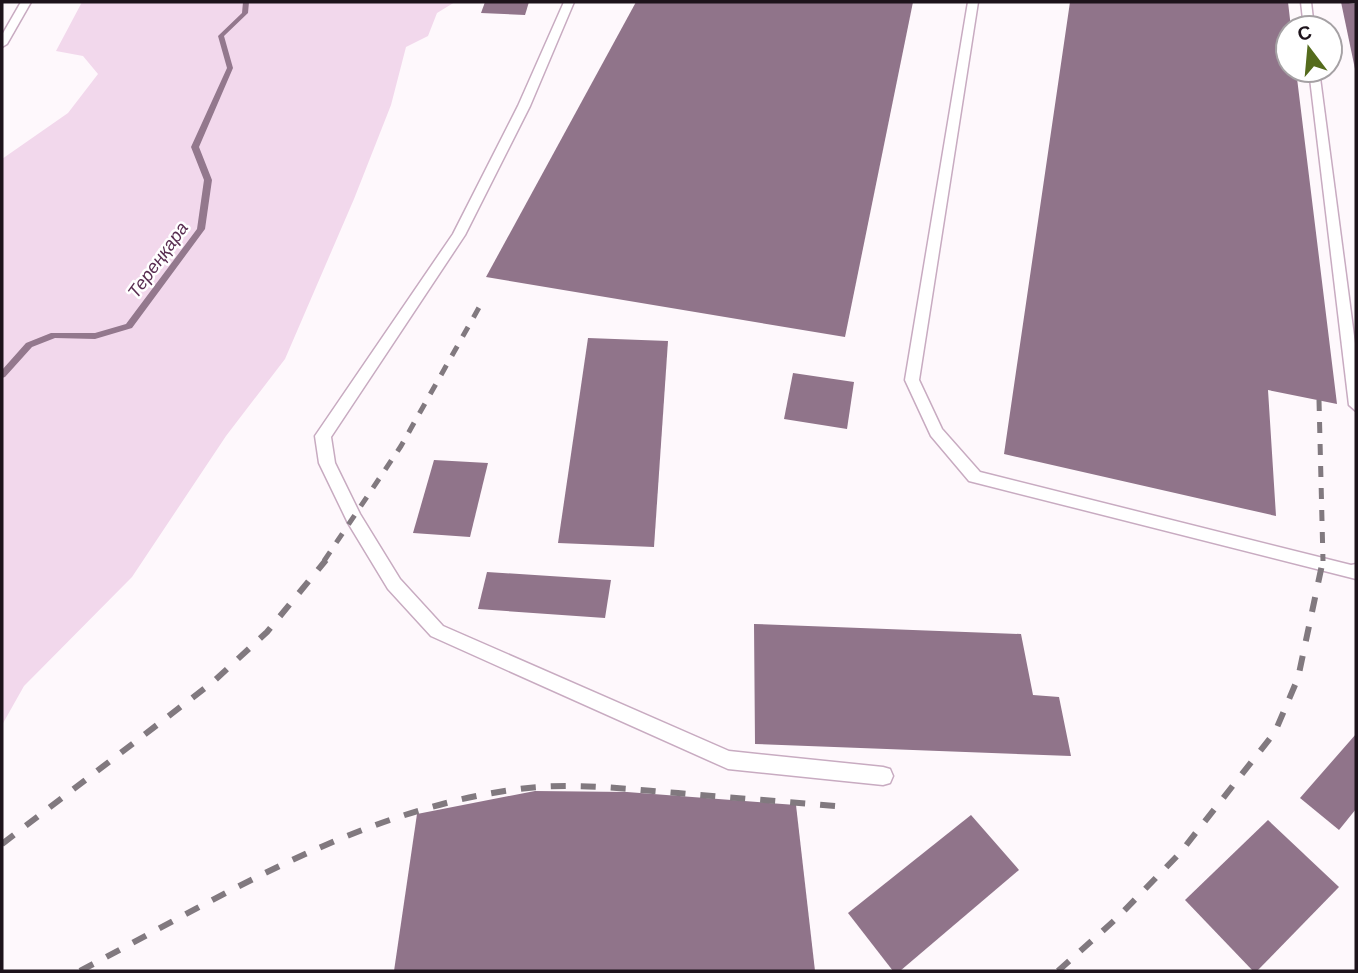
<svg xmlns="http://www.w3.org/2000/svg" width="1358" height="973" viewBox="0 0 1358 973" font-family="Helvetica,sans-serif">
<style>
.green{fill:#f2d8ec}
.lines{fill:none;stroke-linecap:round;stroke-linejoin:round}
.stream{fill:#93788d;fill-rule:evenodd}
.building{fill:#90748a}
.service-casing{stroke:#c8abc1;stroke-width:3}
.service{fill:#fff;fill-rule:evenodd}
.rail-far1{stroke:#81797f;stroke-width:5;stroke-dasharray:11 11;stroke-linecap:butt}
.rail{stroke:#81797f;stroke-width:6;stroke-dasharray:15 15;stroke-linecap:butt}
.labels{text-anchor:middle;stroke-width:5;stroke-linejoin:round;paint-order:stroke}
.far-water-label{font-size:18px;font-style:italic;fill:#592d51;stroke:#fff}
</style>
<rect width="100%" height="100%" fill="#fef8fc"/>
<path class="green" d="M82,2H455L437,13L428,36L406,47L391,105L354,199L285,359L226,436L132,577L24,686L2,725V159L68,113L98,74L83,56L56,51Z"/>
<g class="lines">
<path class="stream" d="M243,2H249L248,13L224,36L233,68L199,147L212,180L205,229L132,328L95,339L55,338L32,347L5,377L2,378V370L26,343L51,333H95L126,324L197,229L204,180L191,147L227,68L218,36L242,13Z"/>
</g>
<g class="building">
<path d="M485,2H529L525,15L481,13Z"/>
<path d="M636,2H913L845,337L486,277Z"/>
<path d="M1070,2H1288L1291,28H1288V70H1296L1337,404L1268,390L1276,516L1004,454Z"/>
<path d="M1341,2L1356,4V68L1355,69Z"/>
<path d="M588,338L668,341L654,547L558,543Z"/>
<path d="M793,373L854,382L847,429L784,419Z"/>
<path d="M434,460L488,463L470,537L413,533Z"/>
<path d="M487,572L611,580L605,618L478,609Z"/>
<path d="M754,624L1021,634L1033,695L1059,697L1071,756L755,744Z"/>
<path d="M1356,734V809L1339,830L1300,798Z"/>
<path d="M535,791L627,792L796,805L815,971H394L417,814Z"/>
<path d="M971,815L1019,870L900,971H893L848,913Z"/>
<path d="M1268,820L1339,887L1257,971H1253L1185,900Z"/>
</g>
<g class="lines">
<g class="service-casing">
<g id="service">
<path d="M21,2H31L7,44L2,47V35Z"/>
<path d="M564,2H574L530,106L465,235L331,437L335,463L360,514L400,579L443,626L729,751L883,767L890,769L893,776L890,783L883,785L728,769L431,636L388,589L348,523L319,463L315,436L453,234L518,106Z"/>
<path d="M968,2H978L919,380L942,429L980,472L1351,565L1356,564V579L969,481L931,436L905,380Z"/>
<path d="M1301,2H1311L1314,28H1304Z"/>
<path d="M1309,70H1319L1356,351V411L1349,405Z"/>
</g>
</g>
<use href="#service" class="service"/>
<g class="rail-far1">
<path d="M1319,400L1323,561"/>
<path d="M324,561L401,446L481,304"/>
</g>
<g class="rail">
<path d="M2,844L213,682L267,632L326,560"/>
<path d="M80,971C219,898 360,809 519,789C572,782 625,789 678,793C734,798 791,802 847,807"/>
<path d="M1058,971L1117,918L1180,853L1275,732L1298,678L1323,560"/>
</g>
</g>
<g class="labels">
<g class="far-water-label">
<text transform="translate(158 260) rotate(-54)" y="6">Тереңқара</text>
</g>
</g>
<rect width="1358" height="973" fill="none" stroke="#1d131b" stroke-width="7"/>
<g transform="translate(1309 49) rotate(344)"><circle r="33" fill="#ffffff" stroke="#a5a1a4" stroke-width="2"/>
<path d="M0-5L12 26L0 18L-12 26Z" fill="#546b1c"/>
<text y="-10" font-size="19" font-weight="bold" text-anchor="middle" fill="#1d131b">С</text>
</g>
</svg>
